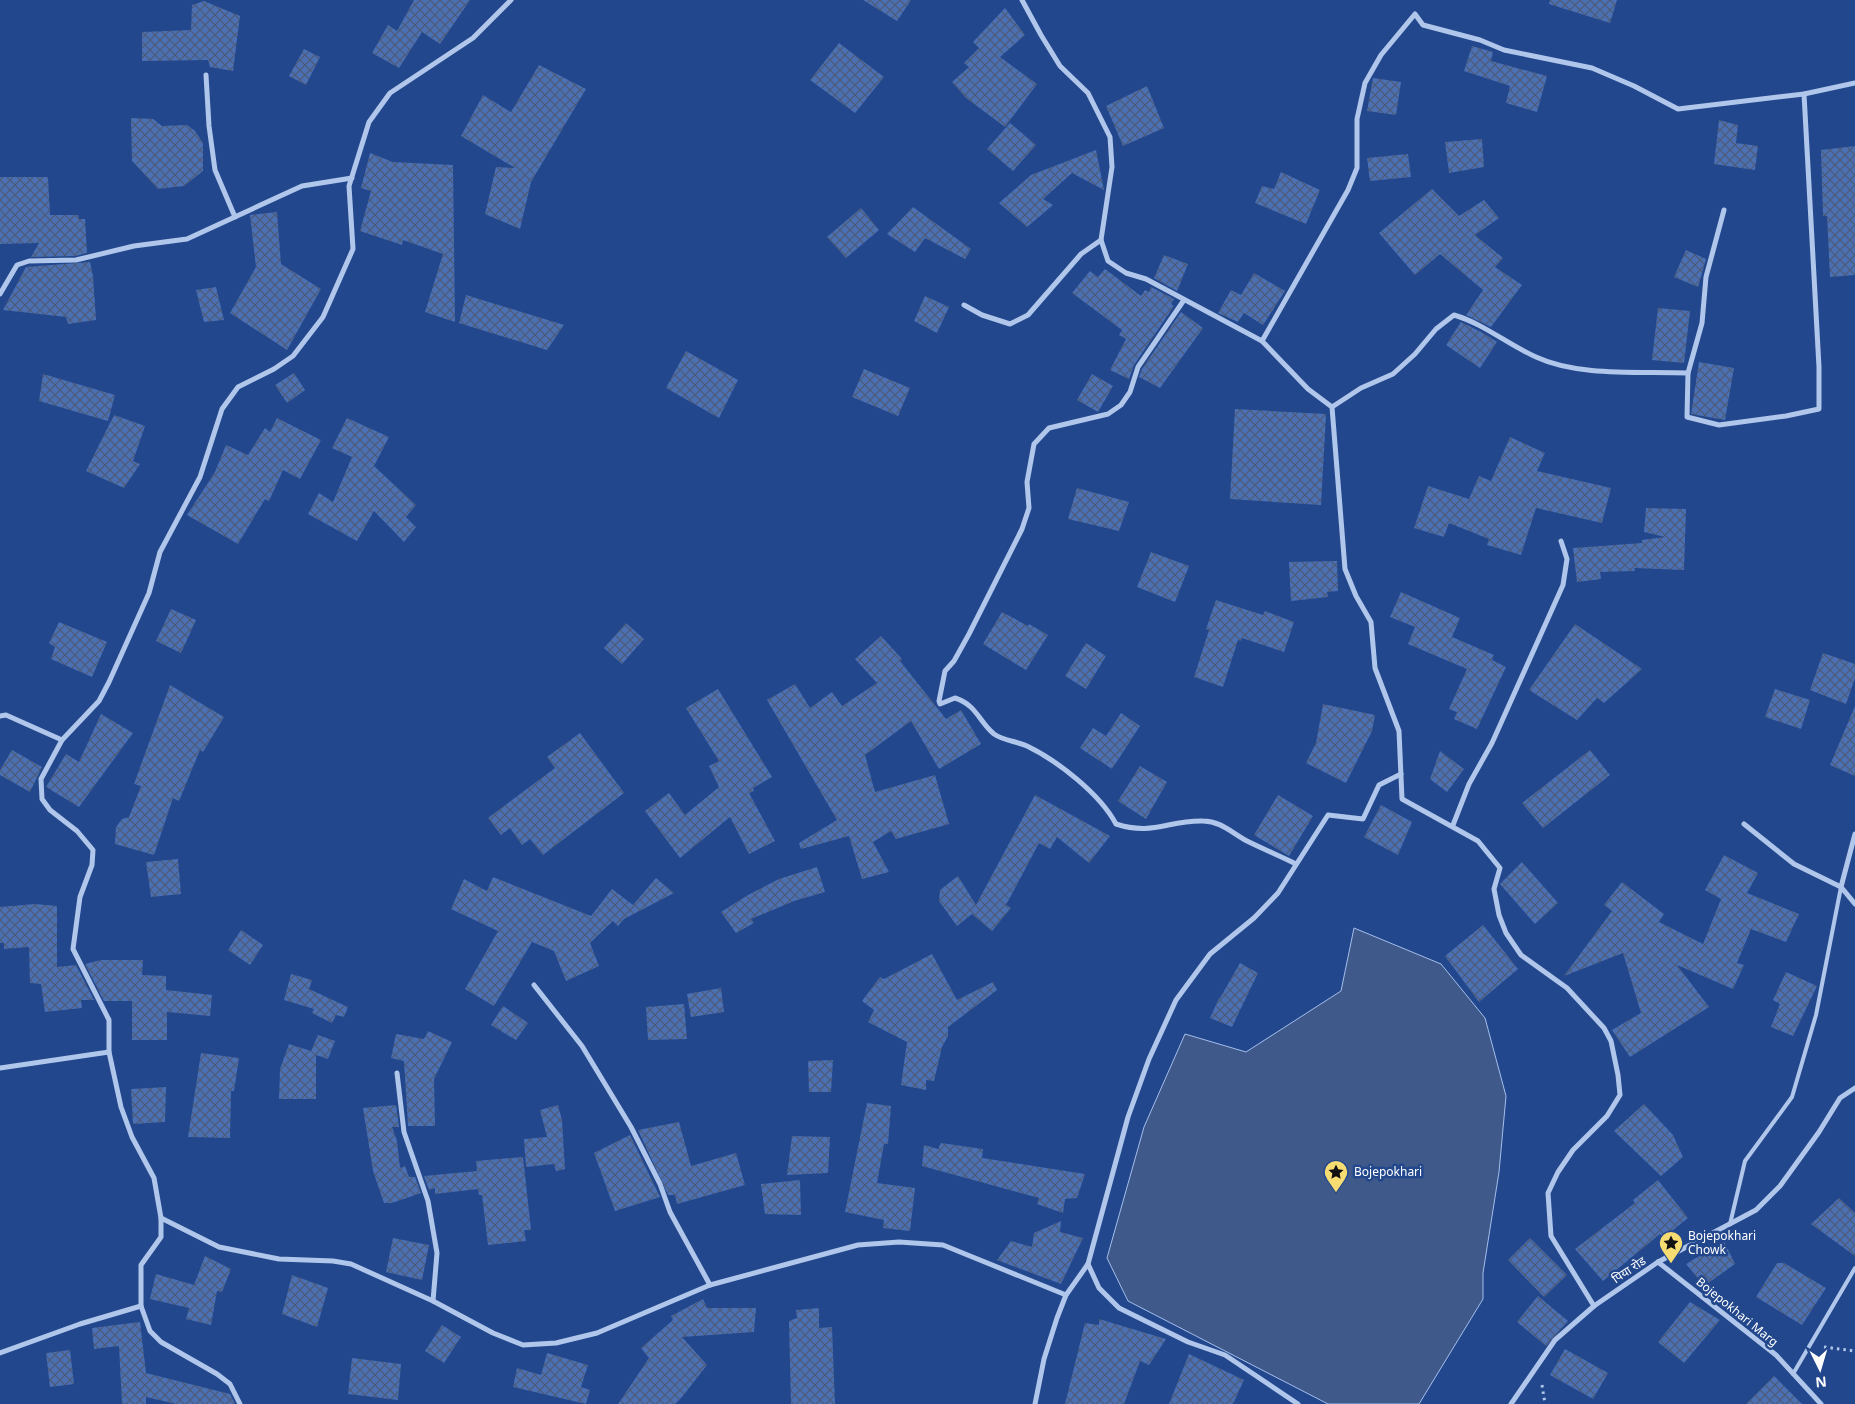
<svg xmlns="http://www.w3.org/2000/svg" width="1855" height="1404" viewBox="0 0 1855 1404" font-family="'Noto Sans','Noto Sans Devanagari',sans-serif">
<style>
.water{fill:#3f598b;stroke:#a4bfec}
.building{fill:url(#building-cross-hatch)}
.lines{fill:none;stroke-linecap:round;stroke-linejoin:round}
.path{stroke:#b0c6eb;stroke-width:3;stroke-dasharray:2.5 4;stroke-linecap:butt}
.service{stroke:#b0c6eb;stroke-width:4}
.minor{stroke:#b0c6eb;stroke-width:5}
.labels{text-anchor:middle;stroke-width:5;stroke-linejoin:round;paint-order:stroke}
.poi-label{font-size:12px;fill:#fff;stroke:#22478c;text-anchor:start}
.street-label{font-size:12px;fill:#fff;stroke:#22478c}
</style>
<defs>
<pattern id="building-cross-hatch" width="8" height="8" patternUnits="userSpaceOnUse" patternTransform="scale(1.25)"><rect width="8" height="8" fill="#4b70b3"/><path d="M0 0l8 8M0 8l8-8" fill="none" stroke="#4c5c7a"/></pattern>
</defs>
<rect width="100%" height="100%" fill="#22478c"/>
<path class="water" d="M1354,928L1441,964L1485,1018L1506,1096L1499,1172L1483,1273V1299L1419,1404H1328L1128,1301L1107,1258L1144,1127L1185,1034L1246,1052L1341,991Z"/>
<g class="building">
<path d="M414,0H470L440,44L422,32L399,68L372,53L388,25L397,31Z"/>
<path d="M863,0H911L897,21Z"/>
<path d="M1550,0H1617L1610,23L1549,4Z"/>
<path d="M204,1L240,16L233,71L210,67L208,60L142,61V32L191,30L192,5Z"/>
<path d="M1005,8L1025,35L1000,57L1037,84L1005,127L966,98L952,82L969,67L964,63L979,48L973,42Z"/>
<path d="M839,43L884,77L855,113L810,80Z"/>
<path d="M1472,46L1493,52L1491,61L1547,76L1537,112L1506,103L1510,86L1464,71Z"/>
<path d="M304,49L320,57L306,85L289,76Z"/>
<path d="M539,65L586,89L531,182L520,229L485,214L496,167L515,168L461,136L483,95L511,112Z"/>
<path d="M1373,78L1401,82L1396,115L1367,111Z"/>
<path d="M1147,86L1164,128L1123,146L1106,106Z"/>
<path d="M131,118L153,119L162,126L187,125L195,131L203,143V171L184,186L158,189L132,161Z"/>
<path d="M1719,120L1738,125L1736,143L1758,146L1755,170L1714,164Z"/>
<path d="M1010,123L1036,145L1013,171L987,149Z"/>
<path d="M1482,139L1484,167L1449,173L1445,142Z"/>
<path d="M1855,146V275L1830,277L1827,216H1823L1821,150Z"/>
<path d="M1096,150L1104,190L1072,173L1043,199L1053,205L1027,227L999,203L1031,175Z"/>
<path d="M370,153L393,162L453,165L455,322L425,312L443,254L403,240L402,245L360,231L371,191L361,188Z"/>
<path d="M1408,154L1411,177L1370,181L1367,158Z"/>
<path d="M1281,172L1320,190L1306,224L1255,203L1262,186L1274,189Z"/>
<path d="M0,177H48L50,215H78L79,219H85L87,253L75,256L31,257L39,243L0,244Z"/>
<path d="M1432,189L1459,216L1484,200L1499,218L1475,235L1503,258L1495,267L1522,285L1491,327L1466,315L1483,290L1440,254L1415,275L1379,233Z"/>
<path d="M913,207L971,249L965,259L925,238L915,252L887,234Z"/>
<path d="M861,208L879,230L846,258L827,237Z"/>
<path d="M277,212L281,264L321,289L287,350L230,313L256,267L250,215Z"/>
<path d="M1686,250L1706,259L1698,287L1674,277Z"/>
<path d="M1164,255L1188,264L1177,291L1154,278Z"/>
<path d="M90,262L93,276L96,320L68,324L66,317L3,310L26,267Z"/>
<path d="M1105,269L1141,296L1145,290L1149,292L1151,287L1174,299L1171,304L1174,306L1134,365L1129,379L1110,370L1126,339L1119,335L1122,330L1072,293L1090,271L1098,277Z"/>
<path d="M1254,273L1285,291L1263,325L1244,313L1238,322L1218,313L1231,290L1241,295Z"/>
<path d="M216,287L224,320L204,322L196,290Z"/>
<path d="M466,295L564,325L547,350L459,323Z"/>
<path d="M925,296L949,307L937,333L914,321Z"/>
<path d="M1658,308L1690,311L1684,363L1652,360Z"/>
<path d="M1181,312L1203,328L1160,388L1139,377L1142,369Z"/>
<path d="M1461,322L1483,333L1497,342L1480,368L1446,345Z"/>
<path d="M686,351L738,380L719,418L666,388Z"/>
<path d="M1699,362L1734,368L1725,420L1691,414Z"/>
<path d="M864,369L910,388L898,416L852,397Z"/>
<path d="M294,373L305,390L287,403L275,385Z"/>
<path d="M43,374L115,395L108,421L39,401Z"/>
<path d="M1092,374L1113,386L1098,412L1077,400Z"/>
<path d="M1235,409L1326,414L1321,505L1230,499Z"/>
<path d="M114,415L145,426L133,461L140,464L124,488L86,471Z"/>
<path d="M277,418L321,440L300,479L283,470L269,501L265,499L238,544L187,515L215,472L226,445L248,455L265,428L270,432Z"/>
<path d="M347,418L389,437L374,466L416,505L406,517L416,527L404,542L374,511L357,541L308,514L319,493L333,502L352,457L332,448Z"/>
<path d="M1510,437L1545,453L1537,471L1611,488L1602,523L1536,508L1521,555L1487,545L1489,539L1449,523L1444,537L1414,528L1428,486L1469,499L1479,476L1491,481Z"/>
<path d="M1077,488L1129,502L1119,531L1068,519Z"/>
<path d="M1646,508L1686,509L1684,570L1634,568L1635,571L1600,572L1601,579L1577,582L1573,548L1642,543V540L1665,537L1644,532Z"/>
<path d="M1151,552L1189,566L1175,602L1137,587Z"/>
<path d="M1337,561L1338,591L1327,592L1328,597L1291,601L1289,562Z"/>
<path d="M1401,592L1460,618L1452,637L1494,655L1492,660L1506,667L1477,729L1454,719L1457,712L1449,709L1467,669L1408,644L1415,627L1390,617Z"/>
<path d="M1216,600L1263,615L1265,611L1294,622L1284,652L1242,638L1241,641L1238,640L1223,687L1194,677L1209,630L1206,629Z"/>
<path d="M171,609L196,620L181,653L156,641Z"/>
<path d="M1002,612L1028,626L1029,624L1048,635L1026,670L983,644Z"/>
<path d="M59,622L107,642L92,677L51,659L55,647L49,643Z"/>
<path d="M626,623L644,639L622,664L604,648Z"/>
<path d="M1575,624L1642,669L1604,703L1597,698L1577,720L1529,690Z"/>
<path d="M881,636L902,659L900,661L946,719L961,710L981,744L939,769L911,721L865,755L875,792L935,775L949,824L896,839L891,831L873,842L889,872L862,879L849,836L801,849L799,843L837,820L767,700L795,684L810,708L832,692L842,706L877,683L855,659Z"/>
<path d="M1086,643L1106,656L1086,689L1065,676Z"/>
<path d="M1823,653L1855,664V678L1846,704L1810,690Z"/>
<path d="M170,685L224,717L203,752L200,750L179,801L173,798L154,855L115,844L116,827L122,819L129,817L141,786L134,784Z"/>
<path d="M718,689L772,777L753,788L754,791L749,793L775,841L749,854L730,817L680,858L645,811L669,793L685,815L719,787L709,766L719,761L686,708Z"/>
<path d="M1775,689L1810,700L1801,729L1765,717Z"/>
<path d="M1323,704L1375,715L1372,731L1346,783L1306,763L1316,743Z"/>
<path d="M1855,706V776L1830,765Z"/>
<path d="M1121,713L1140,726L1112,769L1080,748L1093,728L1106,736Z"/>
<path d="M101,714L133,733L79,807L46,787L66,754L79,762Z"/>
<path d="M580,733L624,793L543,855L530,839L522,845L510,828L501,835L488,818L555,768L547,757Z"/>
<path d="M12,750L42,767L30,792L0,775V770Z"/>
<path d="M1590,750L1610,775L1543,828L1522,803Z"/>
<path d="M1440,751L1464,769L1447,792L1430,779Z"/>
<path d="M1140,766L1167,782L1146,819L1118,801Z"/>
<path d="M1035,795L1110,836L1089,863L1057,837L1050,849L1039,843L1006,905L1011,908L992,931L972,914L957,926L939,901L940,890L958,876L976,905Z"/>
<path d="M1278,795L1313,816L1289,856L1254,835Z"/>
<path d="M1381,805L1412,822L1398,855L1364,837Z"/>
<path d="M1724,855L1758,873L1747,893L1799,914L1786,942L1751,929L1737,963L1744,965L1733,989L1677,965L1709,1007L1630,1057L1612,1030L1641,1013L1623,953L1564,976L1612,911L1604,905L1622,882L1664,914L1659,922L1703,944L1721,899L1705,890Z"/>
<path d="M178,859L181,894L151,897L146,862Z"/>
<path d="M1522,862L1558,903L1535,924L1500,884Z"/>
<path d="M817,867L825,892L794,901L751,919L754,923L736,933L721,912L748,895L779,879Z"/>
<path d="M493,877L591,916L612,889L633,905L656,878L674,893L624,919L618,926L613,921L590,943L599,966L566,981L554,951L532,942L494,1006L465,989L498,931L451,909L464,879L487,891Z"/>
<path d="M35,904L57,906V967L76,965L94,1000H81L82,1008L45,1012L41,984L30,983L29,947L4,949V943H0V907Z"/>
<path d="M1483,925L1518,969L1479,1002L1445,956Z"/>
<path d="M241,930L263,945L250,965L228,950Z"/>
<path d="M932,954L957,1000L993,982L997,990L948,1027V1036L942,1047L934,1081L926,1080V1090L901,1085L907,1042L868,1022L874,1010L862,1001L880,977L884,979Z"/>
<path d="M101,960H143L142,975L166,976V990L212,995L210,1016L167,1012V1040H132V1001H104L85,964Z"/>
<path d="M1240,963L1258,973L1232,1027L1210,1018L1219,998H1220Z"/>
<path d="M1786,972L1817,986L1793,1036L1771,1027L1780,1004L1773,1000Z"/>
<path d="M291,974L312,980L309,989L348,1007L344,1017L336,1015L332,1023L312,1013L314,1009L284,1000Z"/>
<path d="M721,988L724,1012L691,1017L687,994Z"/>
<path d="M684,1004L687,1039L648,1040L646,1007Z"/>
<path d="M503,1006L528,1023L516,1040L491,1025Z"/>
<path d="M428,1031L452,1042L434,1079L435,1126H408L404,1061L391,1058L396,1034L424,1039Z"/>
<path d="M318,1035L335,1041L328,1059L316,1055V1099H279L280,1069L289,1044L311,1051Z"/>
<path d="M201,1053L239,1058L234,1091H231L230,1138L188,1137Z"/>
<path d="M833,1060L831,1092H809L808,1061Z"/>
<path d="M166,1087L165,1122L133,1124L131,1089Z"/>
<path d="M867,1103L891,1106L888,1144H884L877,1183L915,1188L910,1231L883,1228L884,1220L845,1212Z"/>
<path d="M1644,1104L1673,1135L1683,1157L1661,1176L1614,1131Z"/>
<path d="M396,1105L399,1127H392L397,1141L400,1168L405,1166L409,1177H415L421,1193L392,1203H384L373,1171L363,1108Z"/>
<path d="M558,1105L562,1120L565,1169L556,1171L554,1164L526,1167L524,1139L547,1137L540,1110Z"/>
<path d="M679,1122L691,1166L736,1153L745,1185L677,1204L675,1195H668L638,1130Z"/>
<path d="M630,1135L660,1197L615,1211L594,1153Z"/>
<path d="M792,1136L830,1137L828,1173L787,1175Z"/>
<path d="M941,1143L983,1149L982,1158L1085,1174L1077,1198L1065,1199L1063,1213L1037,1204L1039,1198L922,1166L924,1145L938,1149Z"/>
<path d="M523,1157L531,1230H524L526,1241L488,1245L482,1195H479L478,1189L435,1194V1188L429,1190L424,1176L477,1171L476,1161Z"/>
<path d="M800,1180L801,1215L765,1214L761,1184Z"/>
<path d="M1658,1180L1688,1218L1663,1238L1660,1234L1603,1281L1575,1249L1635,1203L1633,1200Z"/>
<path d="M1839,1198L1855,1213V1256L1811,1224Z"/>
<path d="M1061,1221L1060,1232L1083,1238L1061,1284L997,1260L1011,1241L1032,1247L1034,1233Z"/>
<path d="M393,1238L429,1245L422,1280L386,1272Z"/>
<path d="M1530,1238L1567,1275L1544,1297L1508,1260Z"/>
<path d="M1724,1241L1735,1264L1704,1286L1686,1264Z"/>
<path d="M205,1256L231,1269L222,1292L217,1291L211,1325L186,1319L189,1308L150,1299L156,1274L194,1285Z"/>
<path d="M1777,1263H1784L1826,1288L1802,1325L1756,1297Z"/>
<path d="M292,1275L328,1288L317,1327L282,1314Z"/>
<path d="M1538,1296L1568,1321L1546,1346L1517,1322Z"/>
<path d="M703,1299L707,1308H756L754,1332L682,1337L707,1365L682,1397L675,1404H618L649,1358L641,1348L673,1320L671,1316Z"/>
<path d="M1690,1302L1720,1320L1684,1363L1658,1342Z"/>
<path d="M819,1308V1328L832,1327L835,1404H791L789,1321L797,1318L796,1310Z"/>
<path d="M1099,1319L1166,1339L1149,1365L1140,1361L1124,1404H1065L1085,1323L1099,1325Z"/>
<path d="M140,1322L146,1373L230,1394L235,1404H176L146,1397V1404H122L119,1346L94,1349L92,1328Z"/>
<path d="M442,1325L461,1337L444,1363L425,1351Z"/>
<path d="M1565,1349L1608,1373L1593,1399L1550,1375Z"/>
<path d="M70,1350L74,1384L50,1387L46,1353Z"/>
<path d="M547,1353L588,1365L581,1387L590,1390L586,1404L513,1387L517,1368L541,1375Z"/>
<path d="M1189,1354L1244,1380L1233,1404H1169Z"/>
<path d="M352,1358L401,1364L398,1400L348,1394Z"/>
<path d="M1774,1376L1802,1404H1746Z"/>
</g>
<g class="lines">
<g class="path">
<path d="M1824,1347L1855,1351"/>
<path d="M1542,1385L1545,1404"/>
</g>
<g class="service">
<path d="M1730,1224L1745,1161L1792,1097L1816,1015L1841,887"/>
<path d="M1793,1374L1855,1268"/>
</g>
<g class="minor">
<path d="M1022,0L1041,35L1060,66L1088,93L1110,137L1112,167L1101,240L1108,261L1126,273L1146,279L1262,341L1308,389L1332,407L1345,569L1356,596L1371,622L1375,668L1399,731L1402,799L1478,841L1500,868L1494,889L1499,915L1506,933L1521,955L1567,988L1604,1028L1611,1041L1618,1075L1620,1095L1607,1116L1573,1150L1558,1172L1548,1193L1551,1236L1594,1306"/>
<path d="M206,75L209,126L215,170L235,217"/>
<path d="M1724,210L1706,277L1702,323L1688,373L1687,417L1719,425L1786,416L1819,409V367L1804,94"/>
<path d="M0,294L17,265L29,261L76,260L134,246L187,239L302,186L352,178"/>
<path d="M1184,300L1138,367L1130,392L1121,405L1108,414L1049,428L1034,444L1027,482L1029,508L1022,529L969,634L954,661L945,671L939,701L940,704L955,698C977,705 979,722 994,734C1004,741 1016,741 1027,746C1058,761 1100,794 1116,824C1153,836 1168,820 1203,821C1221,821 1232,833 1247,841C1263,849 1280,856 1296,864"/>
<path d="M964,305L982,315L1010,324L1028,315L1081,254L1101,240"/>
<path d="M1262,341L1348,190L1357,168V119L1365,83L1381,55L1415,14L1423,25L1480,40L1504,50L1592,68L1634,86L1678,109L1804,94L1855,83"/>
<path d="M1332,407L1361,388L1393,374L1415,354L1436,329L1454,315C1484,324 1507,344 1536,357C1579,377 1641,371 1688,373"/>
<path d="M0,716L6,715L62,740"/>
<path d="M1744,824L1794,864L1841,887L1855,904"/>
<path d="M1453,825L1469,784L1492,743L1563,585L1567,559L1561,541"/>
<path d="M1841,887L1855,834"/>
<path d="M534,985L582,1046L631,1127L660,1184L670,1212L710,1285"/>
<path d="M0,1068L109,1052"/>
<path d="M397,1073L404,1132L428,1201L437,1253L433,1301"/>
<path d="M161,1218L219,1247L279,1259L333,1261L351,1264L433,1301L493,1333L523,1345L556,1343L597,1333L710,1285L858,1245L899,1242L943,1245L1066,1295"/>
<path d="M1658,1262L1776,1355L1821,1404"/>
<path d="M1088,1264L1099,1288L1119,1308L1188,1342L1225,1355L1298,1404"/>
<path d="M0,1353L80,1324L141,1306"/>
<path d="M240,1404L230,1384L217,1374L161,1342L150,1331L141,1306V1265L161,1237V1218L154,1178L132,1137L121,1107L109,1052V1020L73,949L80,897L92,865L93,850L77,831L50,810L42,799L41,779L62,740L99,701L109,682L149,593L160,552L200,477L222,409L238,387L274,369L293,356L323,317L353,249L349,186L369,122L390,93L473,38L511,0"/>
<path d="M1035,1404L1044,1359L1057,1318L1066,1295L1088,1264L1128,1117L1149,1059L1176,1000L1210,954L1254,918L1278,893L1328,815L1363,819L1379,785L1401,774"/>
<path d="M1511,1404L1555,1340L1594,1306L1658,1262L1756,1210L1780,1186L1819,1132L1840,1098L1855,1088"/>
</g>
</g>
<defs>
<g id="sight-pin" transform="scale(1.25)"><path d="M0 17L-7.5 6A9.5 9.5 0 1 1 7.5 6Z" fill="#f7dc72" stroke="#22478c"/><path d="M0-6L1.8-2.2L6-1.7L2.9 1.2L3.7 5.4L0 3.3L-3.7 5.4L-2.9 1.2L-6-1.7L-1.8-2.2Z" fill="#111"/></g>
</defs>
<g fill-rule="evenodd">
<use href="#sight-pin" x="1336" y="1172"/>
<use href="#sight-pin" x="1671" y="1243"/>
</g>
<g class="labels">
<g class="poi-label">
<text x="1354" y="1176">Bojepokhari</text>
<text x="1688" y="1240">Bojepokhari<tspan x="1688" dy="14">Chowk</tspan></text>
</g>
<g class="street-label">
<text transform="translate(1629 1270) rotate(-34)" y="4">पिया रोड</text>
<text transform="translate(1737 1312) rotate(39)" y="4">Bojepokhari Marg</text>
</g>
</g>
<g transform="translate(1820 1369) rotate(175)" stroke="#22478c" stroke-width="4" paint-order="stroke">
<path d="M0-4L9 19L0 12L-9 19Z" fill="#ffffff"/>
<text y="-8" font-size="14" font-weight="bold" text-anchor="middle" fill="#ffffff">N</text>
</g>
</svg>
